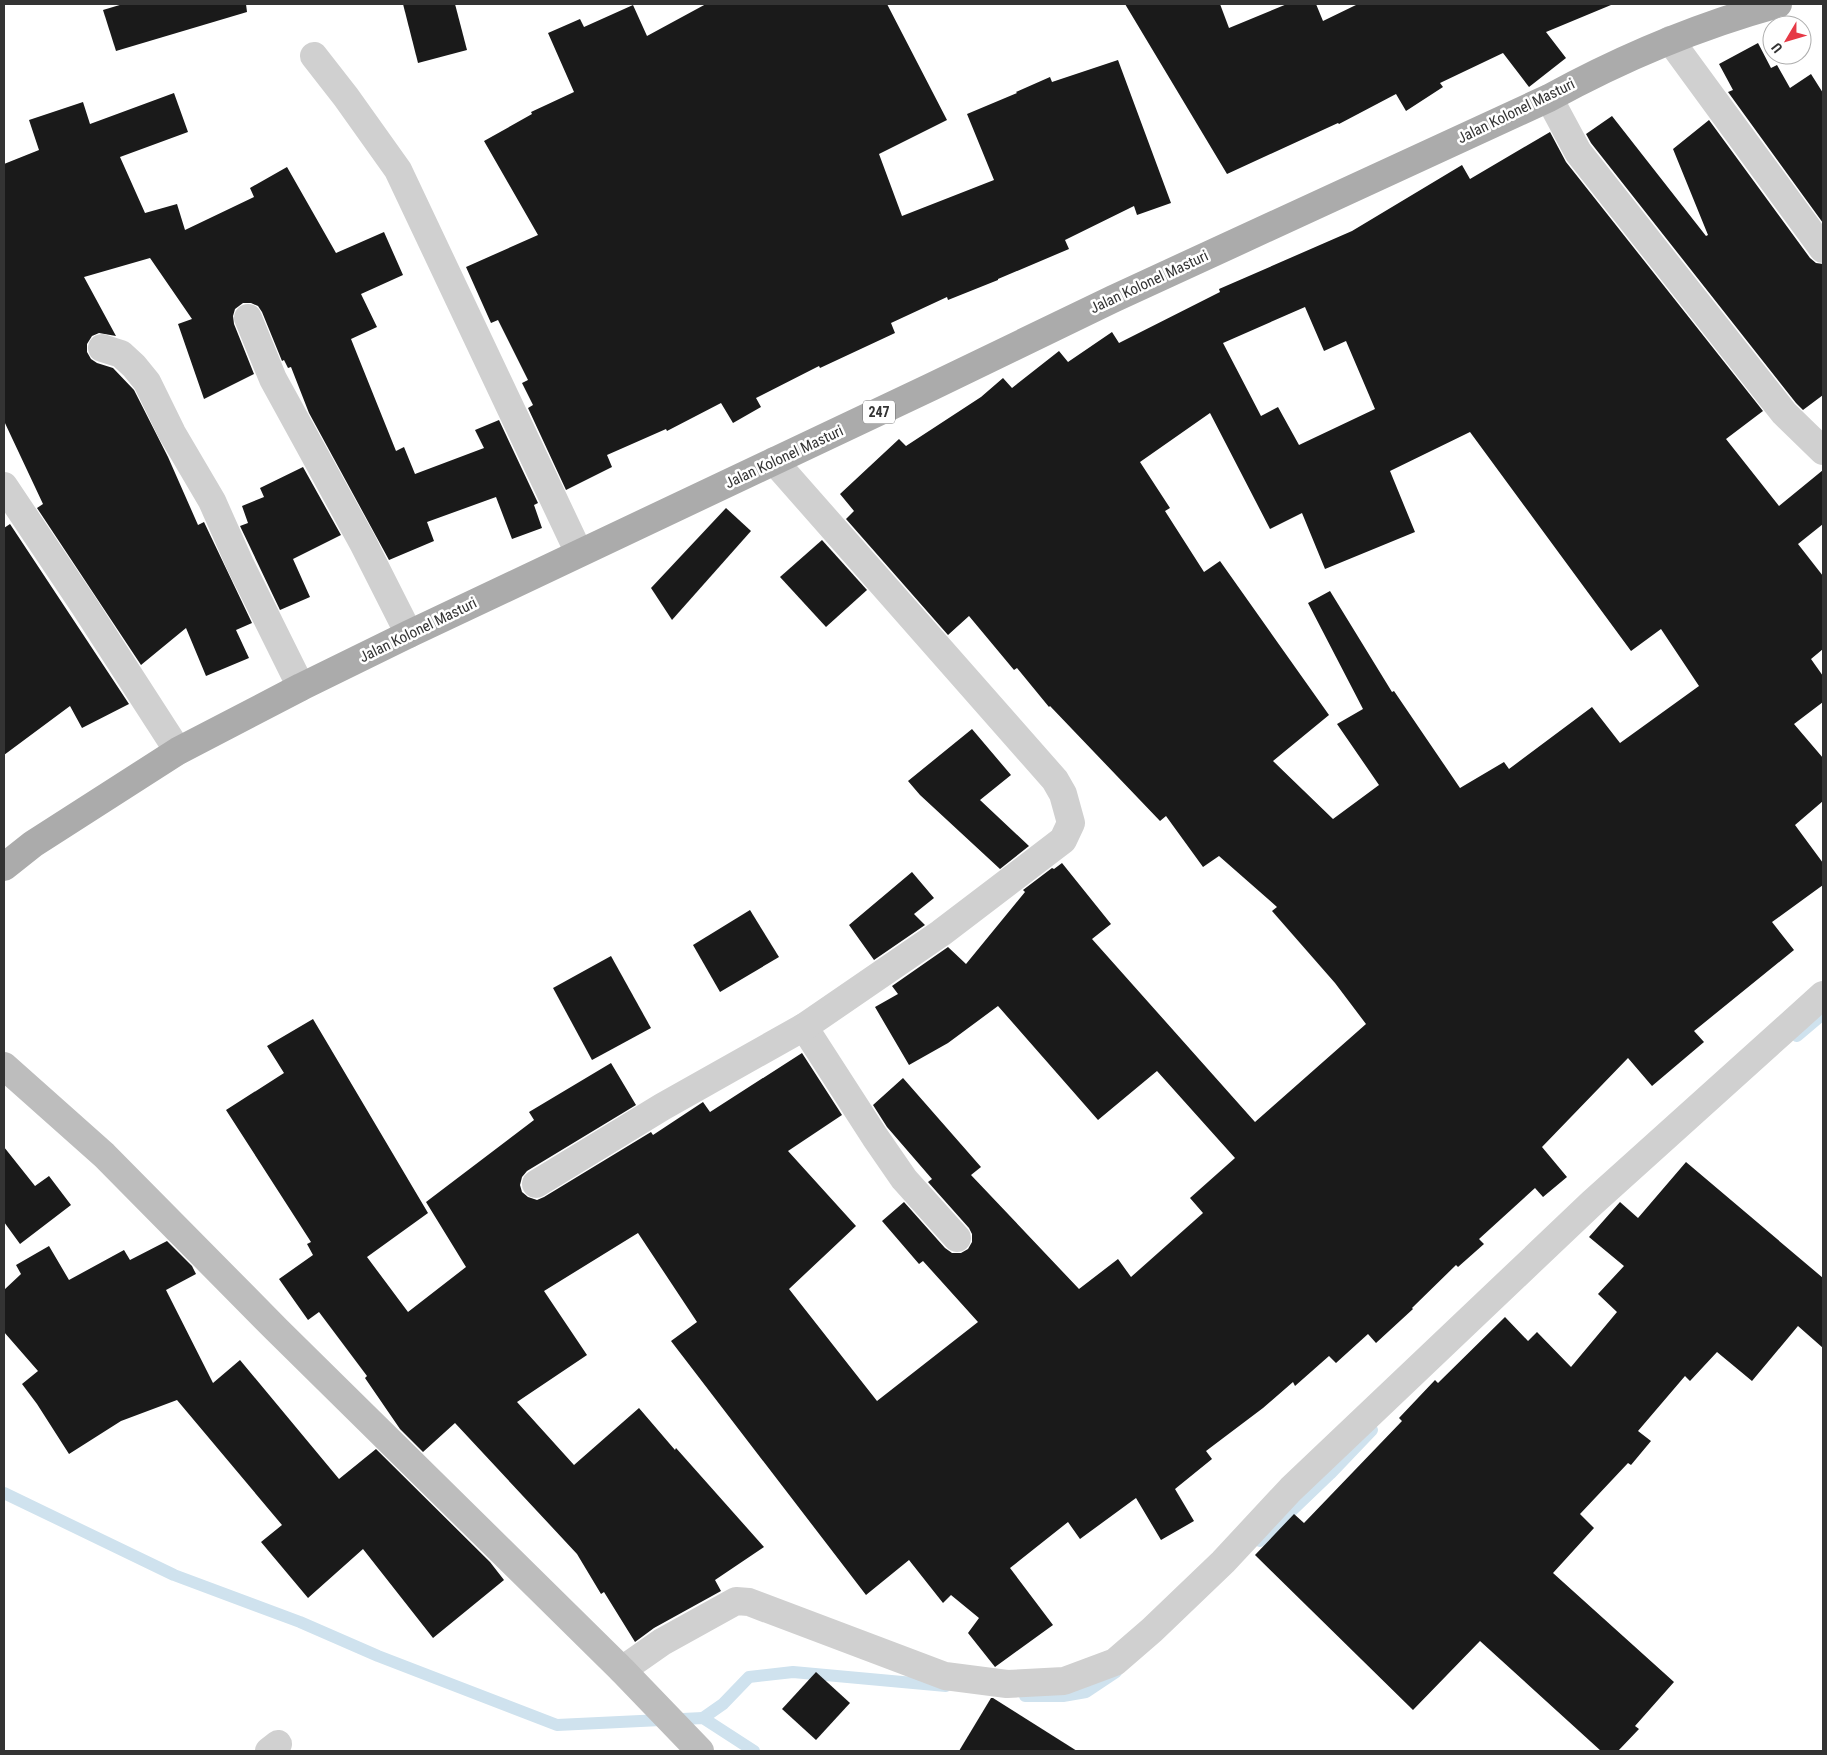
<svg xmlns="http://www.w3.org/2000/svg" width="1827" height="1755" viewBox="0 0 1827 1755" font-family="'Roboto Condensed',sans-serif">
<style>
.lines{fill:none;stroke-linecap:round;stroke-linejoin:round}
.stream{stroke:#cfe2ee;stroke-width:12}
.building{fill:#1a1a1a;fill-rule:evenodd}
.street{stroke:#d0d0d0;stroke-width:28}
.secondary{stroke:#bdbdbd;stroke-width:28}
.primary{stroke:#ababab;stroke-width:28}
.labels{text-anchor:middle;stroke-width:5;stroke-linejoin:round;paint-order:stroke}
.shield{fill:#fff;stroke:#707070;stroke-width:1}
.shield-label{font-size:14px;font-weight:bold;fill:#333}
.street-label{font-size:15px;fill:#333;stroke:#fff}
</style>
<rect width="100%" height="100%" fill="#fff"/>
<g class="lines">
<g class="stream">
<path d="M1797,1036L1823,1014"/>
<path d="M4,1493L174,1575L300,1622L378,1656L557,1725L703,1718L754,1751"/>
<path d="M1260,1541L1330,1474L1372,1430"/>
<path d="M1025,1696H1063L1086,1692L1116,1672"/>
<path d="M703,1718L723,1704L749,1677L793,1672L946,1686"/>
</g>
</g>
<g class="building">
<path d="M123,4H246L247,12L116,51L103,10Z"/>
<path d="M403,4H455L467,50L418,63Z"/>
<path d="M706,4H887L947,120L879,154L902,216L994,180L967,114L1017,93L1016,92L1050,77L1052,82L1118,60L1171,203L1137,215L1134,206L1065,240L1069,249L998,279V280L948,300L947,297L891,323L895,333L820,368L819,366L756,398L761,407L733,423L721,403L667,431L666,429L607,455L612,467L566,490L528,408L533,405L522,383L528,380L498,320L491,323L466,267L538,235L484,141L532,114L531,112L574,92L548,33L580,19L584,27L633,5L647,36Z"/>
<path d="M1125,4H1220L1229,28L1287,4H1316L1323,21L1358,4L1611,5L1546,32L1566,58L1529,87L1503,53L1440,83L1443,87L1406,111L1396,94L1339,124L1338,123L1227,174Z"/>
<path d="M1758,43L1771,68L1777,65L1790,88L1811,74L1823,93V223L1728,92L1733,90L1719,64Z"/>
<path d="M174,93L188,132L120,157L145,213L177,204L185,230L254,197L250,188L287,167L336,253L384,232L403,275L361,294L377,327L351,339L396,451L404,447L415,474L484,448L475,430L499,420L538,503L534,505L542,528L512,539L496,497L427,522L434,541L389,560L309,413L291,367L288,368L284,360L282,361L262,312L258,306L251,303H243L235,309L233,316L234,324L254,374L204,399L178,324L192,319L150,258L84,277L116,336L99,333L92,336L87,344V352L91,359L97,363L113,368L134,390L168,457L198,525L204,522L252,623L236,630L249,658L206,676L186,628L141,665L37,508L43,504L4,421V164L39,150L29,120L83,102L90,124Z"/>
<path d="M1612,116L1706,236L1708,235L1673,149L1709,120L1810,258L1816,263L1823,264V395L1803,410L1796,403L1591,143L1586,134Z"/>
<path d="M1550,132L1566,162L1763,411L1726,439L1779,506L1823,470V524L1798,544L1823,576V649L1811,659L1823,676V702L1794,724L1823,758V801L1795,825L1823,863V885L1772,922L1794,950L1694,1031L1704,1042L1652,1086L1628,1058L1542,1147L1567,1177L1543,1197L1535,1188L1479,1239L1484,1244L1458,1267L1456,1265L1412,1308L1413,1309L1376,1343L1368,1334L1336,1363L1329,1356L1295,1386L1293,1382L1263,1408L1206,1451L1212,1459L1175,1489L1194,1521L1161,1540L1136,1498L1080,1539L1068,1522L1010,1568L1053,1625L995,1667L968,1633L979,1618L951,1595L943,1603L909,1560L866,1595L671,1341L697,1322L638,1233L544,1291L587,1355L517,1402L574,1465L639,1408L675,1450L676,1448L764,1547L715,1580L721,1591L654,1628L635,1642L604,1592L601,1594L577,1554L455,1423L423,1452L400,1429L365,1378L367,1376L319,1312L308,1320L279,1279L313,1255L307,1244L311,1242L226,1110L284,1073L267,1046L313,1019L428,1213L367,1257L408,1312L466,1267L426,1202L534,1120L529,1112L611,1063L636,1105L527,1171L522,1177L520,1185L522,1192L528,1197L537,1200L544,1197L651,1132L653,1135L703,1102L710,1112L802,1053L842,1115L788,1151L856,1226L789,1289L877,1401L978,1322L923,1261L919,1264L882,1221L904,1202L945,1248L952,1253H961L968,1249L972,1242V1234L969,1228L928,1182L932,1179L887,1127L873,1105L903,1078L981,1167L971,1175L1079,1289L1118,1259L1131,1277L1203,1213L1190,1198L1235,1158L1157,1071L1098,1120L998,1006L948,1043L909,1065L875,1007L898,994L892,986L948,947L966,964L1025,892L1023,890L1052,868L1054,869L1062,863L1111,924L1092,939L1255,1122L1366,1024L1335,983L1272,911L1277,907L1219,856L1203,867L1166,816L1160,821L1050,706L1049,707L1017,668L1014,670L969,616L948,635L846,519L854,511L840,494L899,439L906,446L981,397L1003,378L1012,388L1059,351L1068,362L1112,332L1119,343L1220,292L1219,289L1352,231L1462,165L1470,179ZM1305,307L1324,351L1346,341L1375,409L1299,445L1278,407L1261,416L1223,343ZM1210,413L1270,529L1302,513L1325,569L1415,532L1390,471L1470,432L1631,651L1661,629L1699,686L1620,743L1592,707L1509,769L1504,762L1460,788L1394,691L1392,692L1330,591L1308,603L1363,709L1337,724L1379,785L1333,819L1273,761L1329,715L1220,561L1204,572L1165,511L1170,508L1140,462Z"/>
<path d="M303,467L341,535L293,559L310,597L280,610L240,526L248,523L242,506L264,497L260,488Z"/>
<path d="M726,508L751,531L672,620L651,588Z"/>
<path d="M10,524L129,704L82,728L70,706L4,755V528Z"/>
<path d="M822,540L867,590L826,627L780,577Z"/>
<path d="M972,729L1011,775L980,800L1029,846L1000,869L920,795L908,781Z"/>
<path d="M912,872L934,898L914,914L925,925L874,960L849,925Z"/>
<path d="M750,910L779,957L720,992L693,945Z"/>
<path d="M611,956L651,1028L592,1060L553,988Z"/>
<path d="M4,1147L35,1186L49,1176L71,1205L20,1244L4,1222Z"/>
<path d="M1686,1162L1823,1278V1348L1798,1326L1752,1381L1717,1352L1690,1381L1685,1376L1638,1431L1651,1441L1631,1465L1628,1463L1580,1514L1594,1528L1553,1573L1674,1682L1635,1726L1639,1729L1618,1751H1601L1480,1641L1413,1710L1255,1555L1294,1514L1304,1523L1402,1421L1399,1418L1435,1380L1438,1383L1505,1317L1528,1341L1537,1332L1571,1367L1617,1312L1598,1294L1624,1266L1589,1237L1620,1202L1638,1218Z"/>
<path d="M167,1241L192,1266L196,1274L166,1290L213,1383L240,1360L339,1479L376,1449L490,1562L504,1580L433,1638L363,1549L308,1598L261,1542L282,1525L177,1400L121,1421L69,1454L37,1404L22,1384L38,1371L4,1332V1290L21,1274L16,1265L49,1246L69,1280L124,1250L130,1260Z"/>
<path d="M816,1672L850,1703L816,1740L782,1709Z"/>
<path d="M991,1698H993L1077,1751H959Z"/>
</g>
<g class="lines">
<g class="street">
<path d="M1670,40L1823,249"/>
<path d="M314,56L346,97L398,170L579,553"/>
<path d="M1549,98L1578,152L1784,413L1823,451"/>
<path d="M248,318L273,379L363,543L409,634"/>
<path d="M102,348L121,354L134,366L147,382L172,433L212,501L240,564L301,687"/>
<path d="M4,486L85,607L178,751"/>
<path d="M804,1027L875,1137L904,1179L957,1238"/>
<path d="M536,1184L662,1107L804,1027L941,933L1063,840L1071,823L1063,794L1055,780L774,461"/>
<path d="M622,1670L662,1642L736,1601L749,1602L945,1676L1007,1684L1064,1681L1115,1662L1152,1630L1223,1562L1291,1489L1592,1203L1823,995"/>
<path d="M269,1751L278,1744"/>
</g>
<path class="secondary" d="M4,1066L104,1155L277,1330L622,1670L700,1751"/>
<path class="primary" d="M4,867L33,844L178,751L301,687L409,634L931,387L1113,299L1549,98C1622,58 1698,26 1778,4"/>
</g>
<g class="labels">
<rect class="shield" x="863" y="400.5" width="32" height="23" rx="4"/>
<g class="shield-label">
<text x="879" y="417">247</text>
</g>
<g class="street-label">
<text transform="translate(1516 111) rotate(-26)" y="5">Jalan Kolonel Masturi</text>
<text transform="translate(1149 282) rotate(-25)" y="5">Jalan Kolonel Masturi</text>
<text transform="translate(784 457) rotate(-25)" y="5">Jalan Kolonel Masturi</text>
<text transform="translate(418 630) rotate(-26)" y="5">Jalan Kolonel Masturi</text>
</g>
</g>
<rect width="1827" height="1755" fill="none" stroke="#333333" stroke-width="10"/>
<g transform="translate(1787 40) rotate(232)"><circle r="24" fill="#ffffff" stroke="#adadad"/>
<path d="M0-4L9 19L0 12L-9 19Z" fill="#e63946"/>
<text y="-8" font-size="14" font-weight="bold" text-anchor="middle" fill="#333333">U</text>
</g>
</svg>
